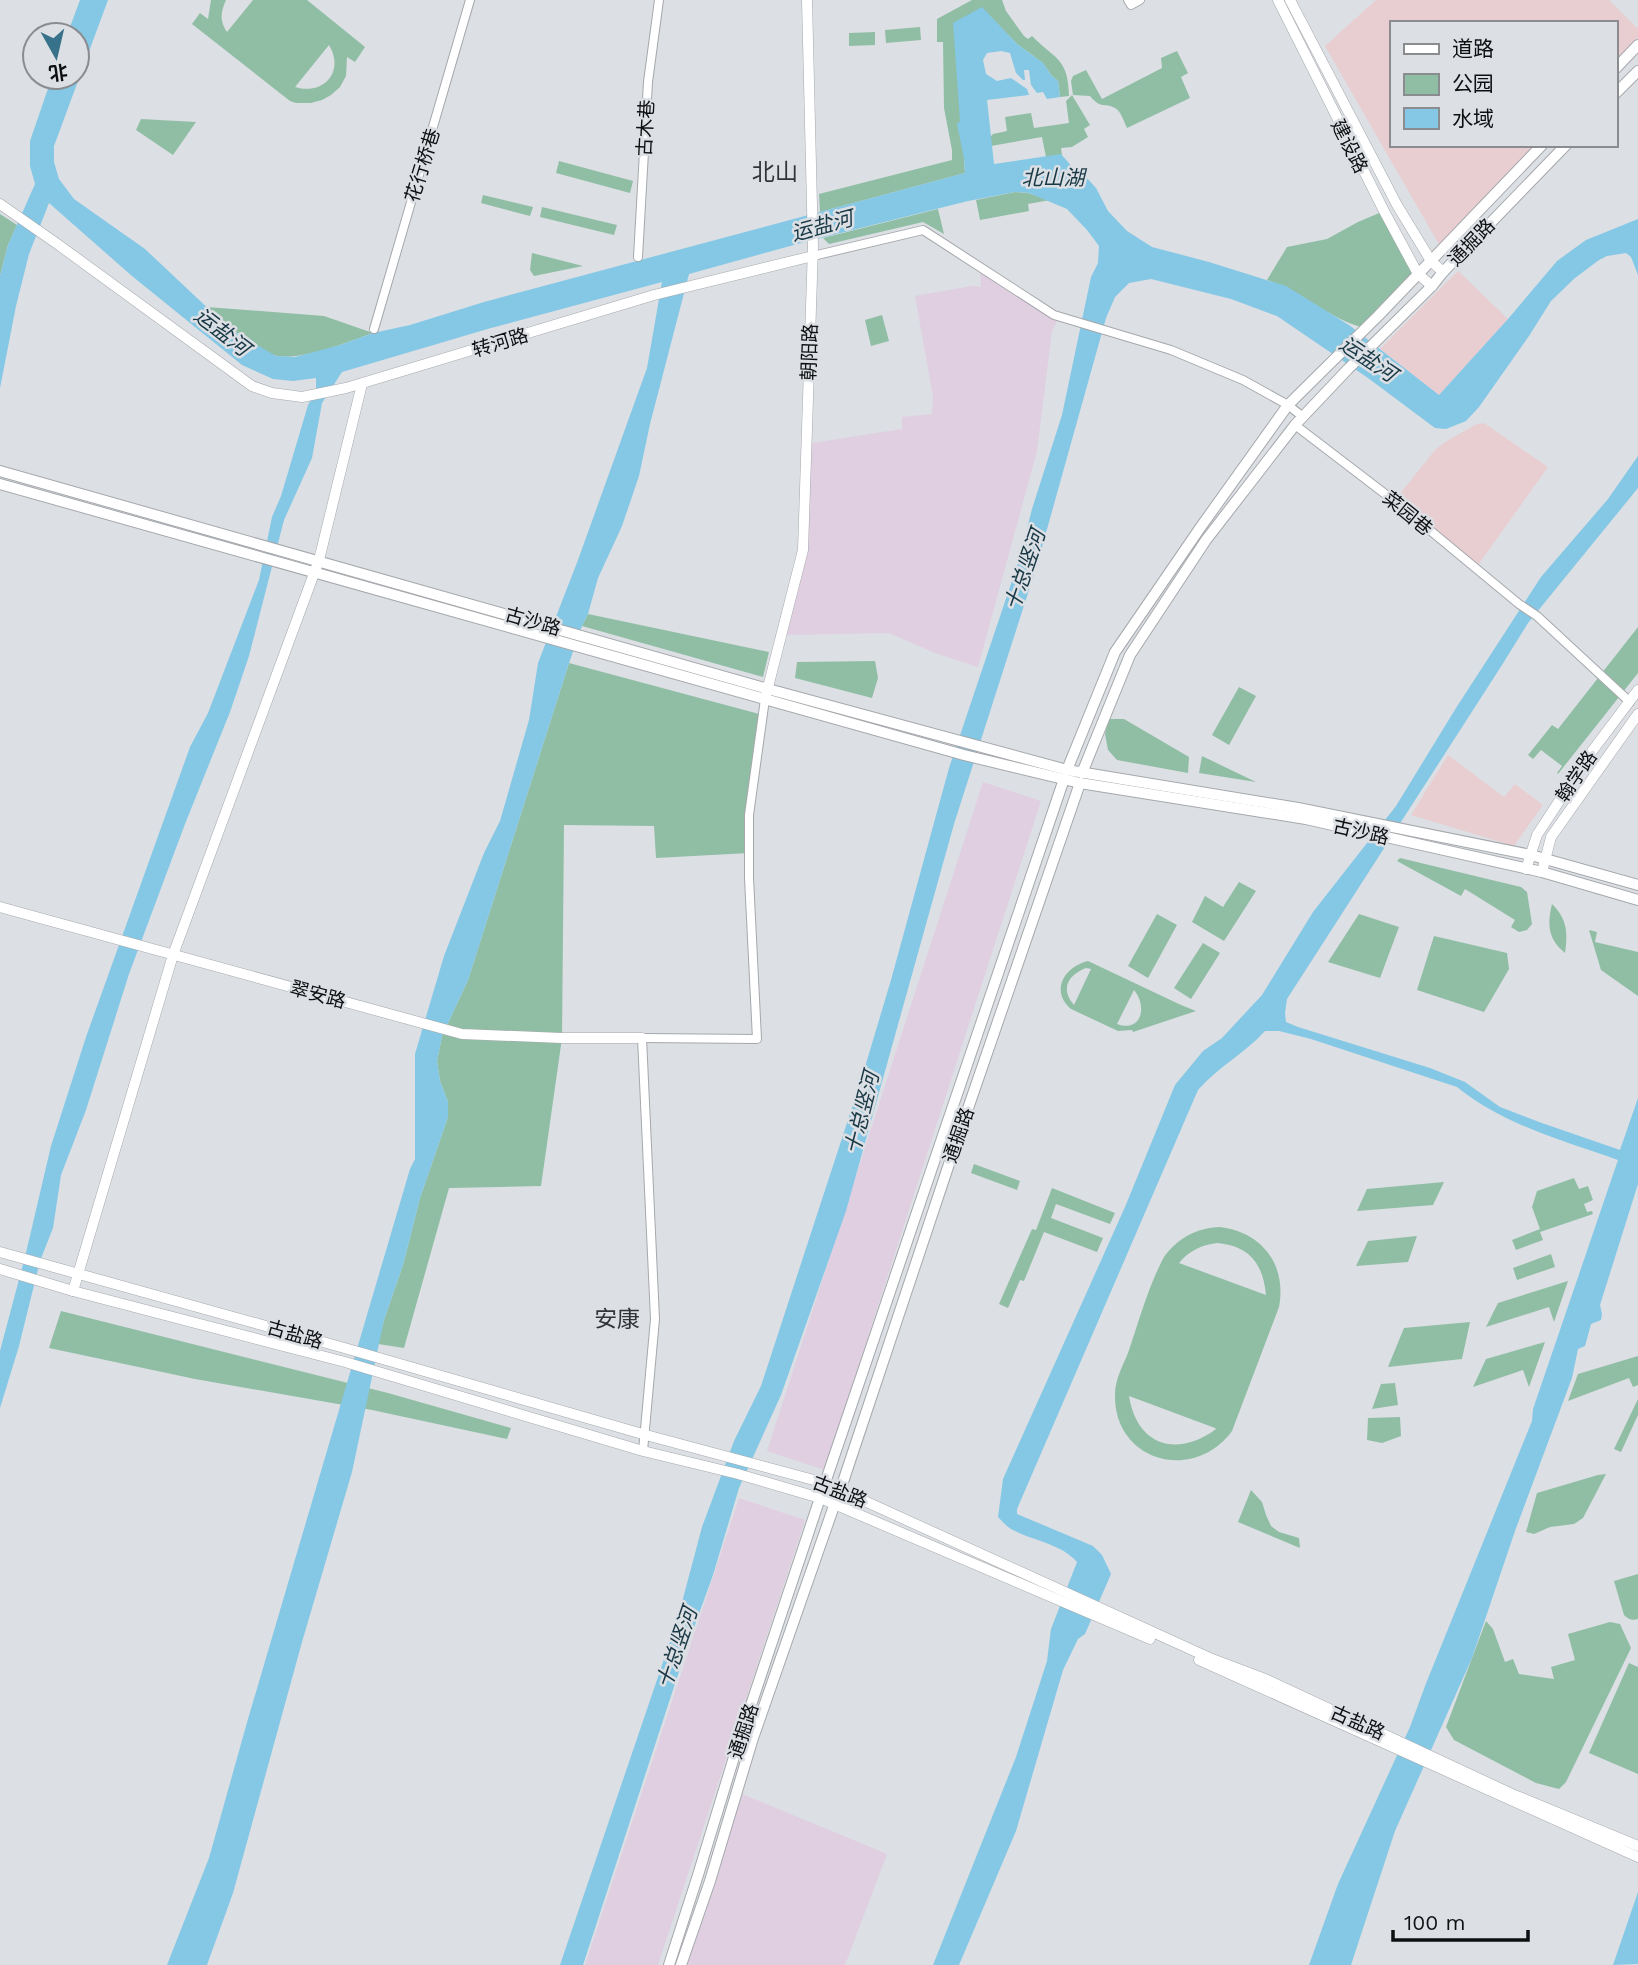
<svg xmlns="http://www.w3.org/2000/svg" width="1638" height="1965" viewBox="0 0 1638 1965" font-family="'Work Sans','Noto Sans SC',sans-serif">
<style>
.industrial{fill:#e0cfe1}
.medical{fill:#e8ced1}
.green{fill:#90bea5;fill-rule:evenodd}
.water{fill:#84c8e5}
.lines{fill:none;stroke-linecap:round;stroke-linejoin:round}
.minor-casing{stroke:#a5a8ac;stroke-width:10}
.tertiary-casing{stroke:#a5a8ac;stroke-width:11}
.secondary-casing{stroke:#a5a8ac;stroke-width:12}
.minor{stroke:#fff;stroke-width:8}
.tertiary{stroke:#fff;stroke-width:10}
.secondary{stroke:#fff;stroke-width:10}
.labels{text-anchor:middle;stroke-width:5;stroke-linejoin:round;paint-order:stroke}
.street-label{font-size:19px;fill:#0e0f11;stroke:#dcdfe4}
.water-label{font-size:21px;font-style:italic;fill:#183845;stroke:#dcdfe4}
.quarter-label{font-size:23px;fill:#323538;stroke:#dcdfe4}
</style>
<rect width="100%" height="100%" fill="#dcdfe4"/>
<g class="industrial">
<path d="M980,267L1059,317L1052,331L1037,451L978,667L935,653L889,633L781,635L803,550L806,444L902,429V417L932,414L933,397L915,296L972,286L981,287Z"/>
<path d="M983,782L1041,801L825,1470L767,1451Z"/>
<path d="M739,1498L805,1520L658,1965H585Z"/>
<path d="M742,1794L887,1854L845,1965H686Z"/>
</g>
<g class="medical">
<path d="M1376,0H1609L1638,29V37L1615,61V23H1391V145H1535L1440,246L1325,46Z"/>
<path d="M1458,271L1508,319L1439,395L1380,349Z"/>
<path d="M1484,423L1548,467L1476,568L1394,501L1436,449L1447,441L1475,425Z"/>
<path d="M1448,755L1504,797L1515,784L1543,805L1514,846L1411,815Z"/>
</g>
<g class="green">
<path d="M211,0H226C221,11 219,21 227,32L253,0H307L365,47L355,62L347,57L346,76L340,87L331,95L322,100L311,103H296L290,101L192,24L200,13L208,19ZM329,45C345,71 324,96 295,87Z"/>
<path d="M972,0H1002L1006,11L1024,36L1028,39L1032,36C1056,60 1068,58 1069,96L1060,97L1058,81L1051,75L1043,63L1017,44L982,8L964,158L965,173L820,212L819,194L952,160V150L944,108L943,42H937V19Z"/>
<path d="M920,27L921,40L886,43L885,30Z"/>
<path d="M875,32V45L849,46V33Z"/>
<path d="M1177,51L1188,73L1181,77L1190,98L1127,128C1124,122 1121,111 1115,108C1103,102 1102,110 1090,96L1073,95L1071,81L1073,76L1086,70L1102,99L1162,68L1161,58Z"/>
<path d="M1072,95L1090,125L1084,129L1088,137L1072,147L1061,148L1062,155L1046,157L1042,137L991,146L990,137L993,134L1007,131L1005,117L1031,113L1034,128L1069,123L1066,101Z"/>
<path d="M141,119L196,122L173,155L136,130Z"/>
<path d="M559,161L633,181L630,193L556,173Z"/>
<path d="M1015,192L1028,193L1050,200L1028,204L1029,211L980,220L976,200Z"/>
<path d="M483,195L533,207L530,216L481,203Z"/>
<path d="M542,207L617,225L614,235L540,217Z"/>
<path d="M938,209L944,234L923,222L829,244L823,238Z"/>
<path d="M1384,211L1418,274L1365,328C1330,320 1302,291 1267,280L1287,247L1327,239L1358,222Z"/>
<path d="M0,214L17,225L8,245L0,276Z"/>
<path d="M532,253L583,266L534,276L530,270Z"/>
<path d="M207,307L324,316L373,333C348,342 304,360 278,356C258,353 223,322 207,307Z"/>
<path d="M882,315L889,341L871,346L865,320Z"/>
<path d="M588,614L769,652L763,677L582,626Z"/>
<path d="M1638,627V673L1558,774L1557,773L1562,766L1541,750L1533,759L1528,755L1552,725L1558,729Z"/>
<path d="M875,661L878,678L872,698L795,678L797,662Z"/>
<path d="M569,663L763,715L749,815V853L656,858L654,826L564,825L562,1038L541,1186L449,1188L404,1348L378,1344L384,1320L403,1265L420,1198L448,1117V1102L440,1081L437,1061L442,1036L468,980Z"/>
<path d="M1239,687L1256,696L1229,745L1212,735Z"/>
<path d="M1109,719H1124L1189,757L1188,773L1117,760L1108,750L1105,734Z"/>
<path d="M1202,756L1256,782L1199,773Z"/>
<path d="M1400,858L1521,887L1527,892L1532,924L1527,930L1519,932L1511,927L1515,920L1465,889L1461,896L1397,861Z"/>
<path d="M1239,882L1256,891L1224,941L1192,922L1205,896L1223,907Z"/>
<path d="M1552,904C1567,919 1568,932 1565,953C1548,939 1547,925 1552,904Z"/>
<path d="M1157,914L1177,925L1148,978L1128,966Z"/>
<path d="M1359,914L1399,927L1380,978L1328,962Z"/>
<path d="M1589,930L1597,932L1595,942L1638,952V996L1601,970Z"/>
<path d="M1434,936L1507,953L1509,969L1484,1012L1417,990Z"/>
<path d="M1203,943L1220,953L1191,999L1174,988Z"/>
<path d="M1088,961L1181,1005L1196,1011L1133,1032L1132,1030L1118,1031L1071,1009C1050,991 1064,967 1088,961ZM1086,968L1091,969L1074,1005C1060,989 1068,975 1086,968ZM1134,990C1148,1007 1141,1033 1117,1024Z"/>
<path d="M974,1164L1020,1181L1017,1190L971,1173Z"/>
<path d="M1574,1178L1579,1189L1588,1186L1593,1200L1584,1204L1587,1212L1592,1211L1593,1214L1540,1232L1543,1240L1516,1250L1512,1240L1540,1229L1532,1207L1537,1191Z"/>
<path d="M1444,1182L1433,1205L1357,1211L1367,1189Z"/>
<path d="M1052,1188L1115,1213L1110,1224L1056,1204L1051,1218L1103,1238L1097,1252L1044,1232L1024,1281L1020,1280L1008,1308L999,1304L1032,1229L1036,1230Z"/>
<path d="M1220,1227C1262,1232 1287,1265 1279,1307L1232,1431C1193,1484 1113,1461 1115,1394C1115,1380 1123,1365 1128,1353C1139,1321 1148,1287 1164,1257C1178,1238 1196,1228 1220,1227ZM1217,1243C1250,1246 1263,1264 1266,1295L1179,1263C1189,1251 1201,1245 1217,1243ZM1129,1396L1215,1428L1216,1429C1177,1458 1137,1446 1129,1396Z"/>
<path d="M1417,1236L1408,1262L1356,1266L1368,1241Z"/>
<path d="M1551,1254L1555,1267L1517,1280L1513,1268Z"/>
<path d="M1568,1281L1554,1322L1549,1307L1486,1327L1498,1303Z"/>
<path d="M61,1311L388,1393L511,1428L507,1439L372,1410L195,1379L49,1348Z"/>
<path d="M1470,1322L1462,1359L1388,1367L1404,1328Z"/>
<path d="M1545,1342L1529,1387L1523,1370L1473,1387L1486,1359Z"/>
<path d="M1638,1356V1385L1633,1387L1629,1378L1568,1401L1578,1374Z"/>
<path d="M1395,1383L1398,1405L1372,1409L1381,1384Z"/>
<path d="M1638,1399V1415L1621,1452L1614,1449Z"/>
<path d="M1400,1417L1401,1436L1382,1443L1367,1440L1368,1418Z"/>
<path d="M1606,1474L1583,1518L1574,1524L1550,1527L1534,1534L1526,1532L1537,1493L1598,1475Z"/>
<path d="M1251,1490L1262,1502L1266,1515L1271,1526L1279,1532L1299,1538L1300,1548L1238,1522Z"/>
<path d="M1638,1574V1619C1632,1621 1628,1619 1624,1615L1614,1581Z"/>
<path d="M1486,1621L1493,1629L1505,1662L1513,1659L1519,1674L1554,1679L1551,1667L1575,1660L1568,1634L1610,1622L1620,1624L1631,1648L1566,1782L1559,1789L1536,1783L1454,1740L1446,1727Z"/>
<path d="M1629,1663L1638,1667V1774L1589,1753Z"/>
</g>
<g class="water">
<path d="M80,0H108L54,146V162L59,179L74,199L145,249L231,330L276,356L295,357L340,345L373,333L410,325L484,302L965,173L964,158L957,124L960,121L953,23L982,7L1017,44L1043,63L1051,75L1058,81L1060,97L1047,99L1043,92L1037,93L1031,85L1029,70H1024L1025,80H1023L1016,73L1010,53L1001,51L987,53L983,60L986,74L997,81L1011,78L1027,89L1029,95L987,100L994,164L1061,154L1081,177H1086L1096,188L1108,211L1127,231L1152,247L1209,262L1286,286L1349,325L1439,395L1508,319L1557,261L1586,240L1638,219V275L1631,257L1626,253L1607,256L1599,260L1575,278L1551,301L1529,336L1479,407L1466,421L1446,429L1435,428L1368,378L1277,316L1231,299L1151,279L1129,283L1115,297L1106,318L1037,565L954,824L846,1211L781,1395L739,1488L713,1575L687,1647L583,1965H560L677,1621L702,1527L734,1441L761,1386L862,1077L891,980L949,768L1019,560L1032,509L1062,415L1091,277L1098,263L1099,246L1087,230L1067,209L1029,193L1015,192L968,201L801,243L689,274L650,424L639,476L622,526L598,578L588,614L582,626L569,663L468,980L442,1036L437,1061L440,1081L448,1102V1117L420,1198L403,1265L384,1320L352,1472L302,1642L233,1893L207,1965H167L209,1858L248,1719L410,1169L415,1159V1054L444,956L484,853L500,821L529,720L538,663L578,560L647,368L662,282L491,328L342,372L322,403L312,458L284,520L249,656L230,712L185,824L129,974L86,1110L61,1175L53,1228L40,1261L19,1346L0,1408V1351L25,1257L51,1146L86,1037L190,747L208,713L259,580L272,517L281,496L308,405L316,391V378L293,381L273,379L242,365L132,276L49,203L29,254L16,306L0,388V276L8,245L35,184L30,166V141L52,77H77V35H67Z"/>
<path d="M1638,456V488L1528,623L1502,665L1287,999L1285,1013L1286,1022L1298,1027L1430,1068L1465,1082L1500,1107L1539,1122L1620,1150L1638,1098V1184L1600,1305L1602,1314L1601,1320L1591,1324L1585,1346L1578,1349L1572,1378L1515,1531L1472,1658L1395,1831L1351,1965H1309L1338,1884L1410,1727L1425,1686L1532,1421L1533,1409L1618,1160C1562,1140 1504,1125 1457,1087L1311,1039L1279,1031H1265C1244,1054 1219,1066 1198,1090L1017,1509V1514L1093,1546L1102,1555L1111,1574L1085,1634L1078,1639L1063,1670L1016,1831L959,1965H933L1016,1757L1047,1661L1051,1629L1077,1562C1060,1543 1032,1541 1011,1529C1006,1526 1002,1521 998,1517L1003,1479L1125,1207L1175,1085L1203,1051L1222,1038L1262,995L1313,912L1396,806L1456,708L1541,577L1608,499Z"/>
<path d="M1638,1892V1964L1613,1965Z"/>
</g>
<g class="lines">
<g class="minor-casing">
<g id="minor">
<path d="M1128,0L1131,5L1140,0"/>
<path d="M813,256L923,230L1054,315L1171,350L1243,380L1288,405L1303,417"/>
<path d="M638,257L648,82L659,0"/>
<path d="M374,329L470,0"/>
<path d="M1295,425L1397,503L1519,604L1537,616L1630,702"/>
<path d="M642,1038L757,1039L749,878V815L765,699"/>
<path d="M642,1038L655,1319L643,1451"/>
</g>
</g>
<g class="tertiary-casing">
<g id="tertiary">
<path d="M1278,0L1384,211L1418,274L1432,286"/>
<path d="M1290,0L1397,205L1431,261L1443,272"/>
<path d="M0,204L56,243L252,386L272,393L302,397L346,388L654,295L813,256"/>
<path d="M766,695L803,550L813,247L807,0"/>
<path d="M1526,869L1537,835L1590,754L1638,690"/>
<path d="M1542,872L1551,837L1638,714"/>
<path d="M0,907L462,1034L562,1038H642"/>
<path d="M0,1252L348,1349L646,1435L825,1483L1212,1659L1265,1679L1512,1794L1638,1846"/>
<path d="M0,1269L73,1291L345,1362L643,1451L738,1474L820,1498L1150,1639"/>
<path d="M73,1291L173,955L319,560L362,384"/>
<path d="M1199,1660L1638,1857"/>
</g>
</g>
<g class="secondary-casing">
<g id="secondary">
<path d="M1615,69L1638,45"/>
<path d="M1615,94L1638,71"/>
<path d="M0,471L768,689L1067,770L1298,808L1531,855L1638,885"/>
<path d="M0,484L964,755L1080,783L1306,819L1542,872L1638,900"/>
<path d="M1067,770L1115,652L1200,528L1288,405L1378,316L1542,145"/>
<path d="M1082,773L1130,655L1206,540L1295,425L1348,369L1432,286L1443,272L1566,145"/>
<path d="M825,1483L1064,779"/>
<path d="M841,1488L953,1152L1080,783"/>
<path d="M669,1965L698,1875L738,1744L820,1498"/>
<path d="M681,1965L710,1881L753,1738L835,1503"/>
</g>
</g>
<use href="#minor" class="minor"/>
<use href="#tertiary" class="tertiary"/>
<use href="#secondary" class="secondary"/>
</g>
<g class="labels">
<g class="street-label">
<text transform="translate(645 128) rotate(-87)" y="7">古木巷</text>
<text transform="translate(1350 146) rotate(63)" y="7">建设路</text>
<text transform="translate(422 165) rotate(-73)" y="7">花行桥巷</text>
<text transform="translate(1471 242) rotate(-46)" y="7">通掘路</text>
<text transform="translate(500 342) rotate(-17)" y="7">转河路</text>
<text transform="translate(809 352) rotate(-88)" y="7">朝阳路</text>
<text transform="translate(1408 513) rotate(39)" y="7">菜园巷</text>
<text transform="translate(533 621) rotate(16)" y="7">古沙路</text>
<text transform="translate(1576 776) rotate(-56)" y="7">翰学路</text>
<text transform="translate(1361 831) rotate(13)" y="7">古沙路</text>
<text transform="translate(318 994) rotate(15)" y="7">翠安路</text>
<text transform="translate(958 1135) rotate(-71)" y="7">通掘路</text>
<text transform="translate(295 1334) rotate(16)" y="7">古盐路</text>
<text transform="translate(840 1491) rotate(21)" y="7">古盐路</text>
<text transform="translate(1358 1722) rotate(24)" y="7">古盐路</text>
<text transform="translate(743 1731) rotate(-72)" y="7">通掘路</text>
</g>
<g class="water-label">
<text x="1053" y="185">北山湖</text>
<text transform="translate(822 226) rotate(-15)" y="7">运盐河</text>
<text transform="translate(222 332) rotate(38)" y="7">运盐河</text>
<text transform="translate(1368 359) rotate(34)" y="7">运盐河</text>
<text transform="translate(1025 570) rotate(-71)" y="7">十总竖河</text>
<text transform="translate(862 1113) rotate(-76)" y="7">十总竖河</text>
<text transform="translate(677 1648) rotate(-71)" y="7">十总竖河</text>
</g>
<g class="quarter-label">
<text x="775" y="180">北山</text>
<text x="617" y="1327">安康</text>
</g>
</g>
<rect x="1390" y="21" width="228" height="126" fill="#dcdfe4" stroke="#8a8c90" stroke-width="2"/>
<rect x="1404" y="44" width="35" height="10" fill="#ffffff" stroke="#8a8c90" stroke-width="2"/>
<text x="1452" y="56" font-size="21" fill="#0e0f11">道路</text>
<rect x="1404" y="74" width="35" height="21" fill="#90bea5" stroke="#8a8c90" stroke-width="2"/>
<text x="1452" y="91" font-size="21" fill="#0e0f11">公园</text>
<rect x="1404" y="108" width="35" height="21" fill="#84c8e5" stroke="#8a8c90" stroke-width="2"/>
<text x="1452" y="126" font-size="21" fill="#0e0f11">水域</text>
<g transform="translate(56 56) rotate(172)"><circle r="33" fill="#dcdfe4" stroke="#8a8c90" stroke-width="2"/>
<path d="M0-5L12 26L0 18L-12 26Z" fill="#37728a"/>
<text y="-10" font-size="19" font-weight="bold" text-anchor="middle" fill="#0e0f11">北</text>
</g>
<path d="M1393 1930v10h135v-10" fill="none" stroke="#0e0f11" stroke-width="3.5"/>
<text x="1404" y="1930" font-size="21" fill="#0e0f11" stroke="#dcdfe4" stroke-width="5" paint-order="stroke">100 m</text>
</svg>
